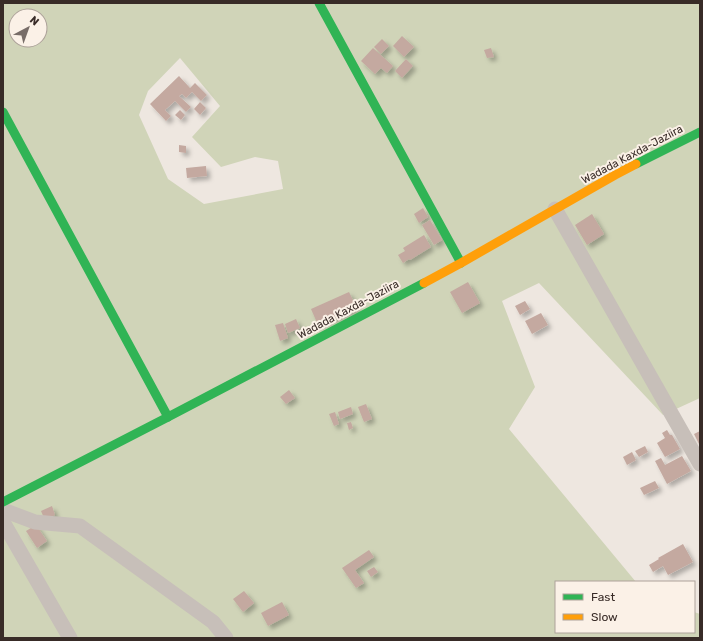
<svg xmlns="http://www.w3.org/2000/svg" width="703" height="641" viewBox="0 0 703 641" font-family="Rubik,sans-serif">
<style>
.green{fill:#d0d4b8;fill-rule:evenodd}
.building{fill:#c4a9a0;filter:url(#shadow)}
.lines{fill:none;stroke-linecap:round;stroke-linejoin:round}
.street{stroke:#c7bfb9;stroke-width:15}
.fast{stroke:#30b455;stroke-width:9}
.slow{stroke:#ff9f0a;stroke-width:9}
.labels{text-anchor:middle;stroke-width:4;stroke-linejoin:round;paint-order:stroke}
.street-label{font-size:11px;fill:#382b27;stroke:#fbf1e7}
</style>
<defs>
<filter id="shadow"><feDropShadow dx="3.5" dy="3.5" stdDeviation="2" flood-color="#0004"/></filter>
</defs>
<rect width="100%" height="100%" fill="#eee7e0"/>
<path class="green" d="M3,3H700V398L663,415L539,283L502,301L535,387L509,429L636,582H556V632H694V612L700,614V638H3ZM16,16H40V40H16ZM180,58L220,106L192,137L221,167L255,157L278,161L283,189L204,204L168,179L139,115L148,91Z"/>
<g class="building">
<path d="M402,36L414,47L404,57L393,46Z"/>
<path d="M382,39L389,46L381,54L374,47Z"/>
<path d="M373,48L393,66L387,73L381,68L375,74L361,61Z"/>
<path d="M491,48L494,57L487,58L484,50Z"/>
<path d="M406,59L413,66L402,78L395,71Z"/>
<path d="M179,76L190,88L195,83L207,95L201,101L192,92L186,98L182,94L179,96L191,107L186,112L175,101L165,110L171,116L166,121L150,104Z"/>
<path d="M200,102L206,108L200,115L194,109Z"/>
<path d="M180,110L185,115L181,120L175,115Z"/>
<path d="M179,145L186,146V153L179,152Z"/>
<path d="M206,166L207,176L187,178L186,168Z"/>
<path d="M423,208L428,217L419,223L414,214Z"/>
<path d="M592,214L604,234L587,245L575,225Z"/>
<path d="M430,220L442,240L434,245L422,225Z"/>
<path d="M424,235L431,247L410,260L409,259L403,263L398,255L405,251L403,248Z"/>
<path d="M468,282L480,303L462,313L450,292Z"/>
<path d="M349,292L357,308L318,325L311,309Z"/>
<path d="M525,301L530,309L520,315L515,306Z"/>
<path d="M541,313L548,325L532,334L525,321Z"/>
<path d="M296,319L300,328L288,333L285,324Z"/>
<path d="M283,323L288,338L280,341L275,325Z"/>
<path d="M289,390L295,398L286,404L280,397Z"/>
<path d="M366,404L372,419L364,422L358,407Z"/>
<path d="M351,407L353,414L340,419L338,412Z"/>
<path d="M335,412L339,424L334,426L329,414Z"/>
<path d="M351,422L353,428L349,430L347,423Z"/>
<path d="M667,430L670,435H672L680,449L665,457L657,443L665,438L662,433Z"/>
<path d="M700,431V446L694,434Z"/>
<path d="M645,446L648,452L639,457L635,451Z"/>
<path d="M632,452L636,460L627,465L623,457Z"/>
<path d="M682,456L691,471L667,484L655,461L661,458L665,465Z"/>
<path d="M655,481L659,488L644,495L640,488Z"/>
<path d="M52,506L55,515L45,520L41,511Z"/>
<path d="M36,525L47,541L37,548L26,531Z"/>
<path d="M683,544L693,562L668,575L663,566L653,572L649,565L659,559L658,558Z"/>
<path d="M369,550L374,557L355,570L364,583L356,588L342,568Z"/>
<path d="M374,567L378,572L371,577L367,571Z"/>
<path d="M244,591L254,603L243,612L233,599Z"/>
<path d="M282,602L289,615L268,626L261,613Z"/>
</g>
<g class="lines">
<g class="street">
<path d="M555,209L700,464"/>
<path d="M3,510L35,522L80,526L213,622L226,638"/>
<path d="M3,522L70,638"/>
</g>
<g class="fast">
<path d="M319,3L461,263"/>
<path d="M3,112L168,417"/>
<path d="M636,164L700,132"/>
<path d="M3,502L168,417L424,283"/>
</g>
<path class="slow" d="M424,283L461,263L615,175L636,164"/>
</g>
<g class="labels">
<g class="street-label">
<text transform="translate(632 154) rotate(-28)" y="4">Wadada Kaxda-Jaziira</text>
<text transform="translate(348 309) rotate(-28)" y="4">Wadada Kaxda-Jaziira</text>
</g>
</g>
<rect width="703" height="641" fill="none" stroke="#382b27" stroke-width="8"/>
<rect x="555" y="581" width="140" height="52" fill="#fbf1e7" stroke="#ada29a"/>
<rect x="563" y="594" width="20" height="6" fill="#30b455" stroke="#ada29a"/>
<text x="591" y="601" font-size="12" fill="#382b27">Fast</text>
<rect x="563" y="614" width="20" height="6" fill="#ff9f0a" stroke="#ada29a"/>
<text x="591" y="621" font-size="12" fill="#382b27">Slow</text>
<g transform="translate(28 28) rotate(41)"><circle r="19" fill="#fbf1e7" stroke="#ada29a"/>
<path d="M0-3L7 15L0 10L-7 15Z" fill="#786d68"/>
<text y="-6" font-size="11" font-weight="bold" text-anchor="middle" fill="#382b27">N</text>
</g>
</svg>
